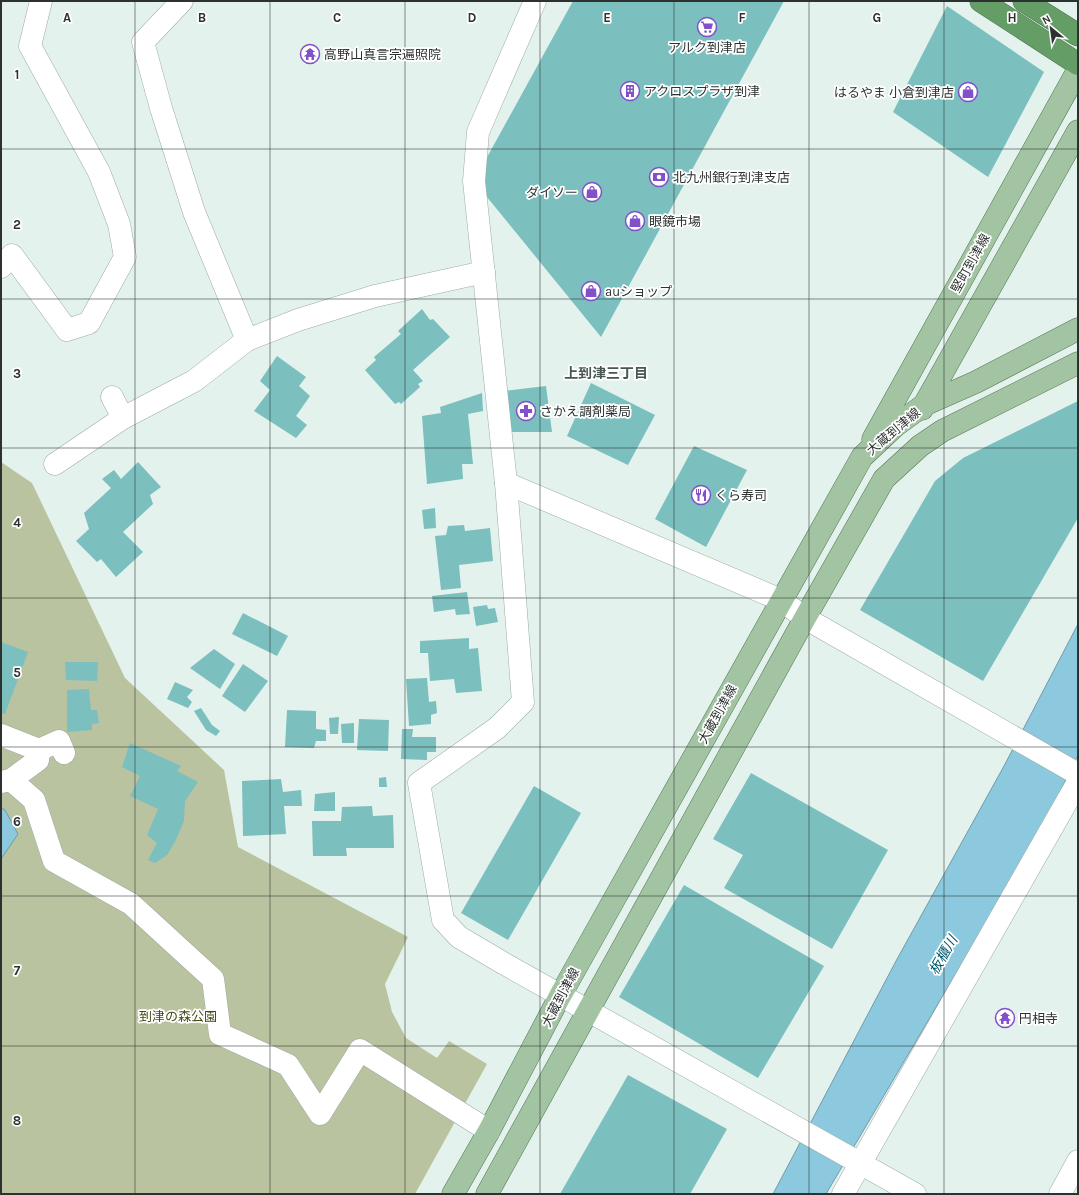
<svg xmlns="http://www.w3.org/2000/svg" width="1079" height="1195" viewBox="0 0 1079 1195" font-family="Karla,'Noto Sans JP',sans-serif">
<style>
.green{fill:#bac39f}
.water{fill:#8cc8de;stroke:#709baa}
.building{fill:#7bbfbf}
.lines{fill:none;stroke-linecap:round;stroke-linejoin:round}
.minor-casing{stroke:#9daba6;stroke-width:23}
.major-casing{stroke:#517853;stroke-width:23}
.highway-casing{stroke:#517853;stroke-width:23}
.minor{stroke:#fff;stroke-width:22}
.major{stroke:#a2c4a3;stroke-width:22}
.highway{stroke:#649d66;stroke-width:22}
.grid{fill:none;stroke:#2d3230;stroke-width:1;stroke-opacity:0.55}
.labels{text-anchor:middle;stroke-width:3.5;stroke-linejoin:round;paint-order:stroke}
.poi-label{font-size:13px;fill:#2d3230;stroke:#fff;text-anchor:start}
.street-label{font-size:13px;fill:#2d3230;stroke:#fff}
.park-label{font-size:13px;fill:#414b13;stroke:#fff}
.neighbourhood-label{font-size:14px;font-weight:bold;fill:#4a5652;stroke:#fff}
.water-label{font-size:14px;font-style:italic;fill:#02596f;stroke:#fff}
.grid-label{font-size:13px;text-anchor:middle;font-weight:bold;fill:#2d3230;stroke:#fff;stroke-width:3.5;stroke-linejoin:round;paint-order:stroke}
</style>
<rect width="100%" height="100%" fill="#e3f2ec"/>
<path class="green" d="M1,462L32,483L125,678L224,770L238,847L408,937L385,984L392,1012L406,1038L437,1058L449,1041L487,1064L415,1194H1Z"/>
<g class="water">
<path d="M1078,624V755L1044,824L826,1194H773L896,961L1004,766Z"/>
<path d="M1,808L5,810L18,834L1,859Z"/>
</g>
<g class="building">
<path d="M573,1H784L601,337L474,181Z"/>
<path d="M947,6L1044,72L988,177L893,112Z"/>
<path d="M422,309L430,320L433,319L450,337L413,370L423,381L418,384L420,387L401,404L399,402L395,404L365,370L376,360L374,357L401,334L398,331Z"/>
<path d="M277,356L306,377L299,386L310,396L296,416L307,425L296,438L254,411L270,390L260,381Z"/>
<path d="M591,383L655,415L628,465L567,436Z"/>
<path d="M546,386L552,432H501L504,391Z"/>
<path d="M482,393L483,411L468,414L473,464H462L463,479L427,484L422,416L441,413L440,407Z"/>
<path d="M1078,401V518L983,681L860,610L935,481L963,458Z"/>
<path d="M694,446L747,470L706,547L655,519Z"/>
<path d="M138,462L161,487L150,495L153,504L123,532L143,552L116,577L101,559L97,562L76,541L89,529L84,513L111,488L102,479L114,470L121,479Z"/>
<path d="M435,508L436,528L424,529L422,510Z"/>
<path d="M464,525L465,531L490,528L493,561L459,565L461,588L441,590L435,536L446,535L448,526Z"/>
<path d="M467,592L470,614L456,615L455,609L434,612L432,596Z"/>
<path d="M487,605L488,609L495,608L498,622L476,626L473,607Z"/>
<path d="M243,613L288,636L277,656L232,634Z"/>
<path d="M469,638V649L478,648L482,691L456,693L454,679L430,681L428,653H420V641Z"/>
<path d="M1,642L28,652L5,714L1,713Z"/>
<path d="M214,649L235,664L220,689L190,668Z"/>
<path d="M65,662H98L97,681L66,680Z"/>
<path d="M243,664L268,681L245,712L222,696Z"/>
<path d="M427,678L429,702L436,701L437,713L431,715V724L409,726L406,679Z"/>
<path d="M175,682L193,690L187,697L192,702L188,708L167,699Z"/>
<path d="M89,689L91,710H97L99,723L92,724V730L67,732V690Z"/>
<path d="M201,708L212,725L220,731L216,736L206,730L194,711Z"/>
<path d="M287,710L316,711V729L326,730V741H316L314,748L285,747Z"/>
<path d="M339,717L338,734H330L329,718Z"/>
<path d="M359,719L389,720L388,751L357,750Z"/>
<path d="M354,723V743H342L341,724Z"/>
<path d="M402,729H413L412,737H436V752H427V760L401,759Z"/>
<path d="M130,743L181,766L177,771L198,782L185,801L184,821L175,842L167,855L155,863L148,860L157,843L147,835L158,809L130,796L140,776L122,767Z"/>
<path d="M751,773L888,850L832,949L724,888L743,855L713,839Z"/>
<path d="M386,777L387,787H379V778Z"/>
<path d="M281,779L283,792L301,790L302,806H284L286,834L243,836L242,781Z"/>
<path d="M534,786L581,813L508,940L461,913Z"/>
<path d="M335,792V811H314L315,794Z"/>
<path d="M372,806L373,816L393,815L394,848H346L347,856H313L312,821H341L342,807Z"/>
<path d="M684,885L824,966L758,1078L619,997Z"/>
<path d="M628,1075L727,1129L690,1194H560Z"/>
</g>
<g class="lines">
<g class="minor-casing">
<g id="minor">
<path d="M182,1L143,42L161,108L194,212L247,340"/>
<path d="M535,1L478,132L474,181L506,483L523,702L497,728L419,783L443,920L459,937L503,963L915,1194"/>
<path d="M1,267L12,255L67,330L89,323L125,257L119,224L99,172L30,46L41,1"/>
<path d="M112,397L123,418"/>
<path d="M55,464L123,418L194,381L247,340L298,320L375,296L484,272"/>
<path d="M506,483L781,600L805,618L1078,774"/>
<path d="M1,735L39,750L38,760L11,780"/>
<path d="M39,750L59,741L64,753"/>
<path d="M1,782L11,780L34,800L54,861L131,904L213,979L220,1034L288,1065L320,1114L360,1050L489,1131"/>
<path d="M843,1194L1078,782"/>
<path d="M1060,1194L1078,1161"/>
</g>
</g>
<g class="major-casing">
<g id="major">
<path d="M922,409L1078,131"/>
<path d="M873,439L1078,70"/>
<path d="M453,1194L489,1131L560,996L862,457L895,426L924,405L976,382L1078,329"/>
<path d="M487,1194L805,618L884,479L920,446L942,431L1078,363"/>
</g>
</g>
<g class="highway-casing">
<g id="highway">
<path d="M981,1L1078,64"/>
<path d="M1024,1L1078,35"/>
</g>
</g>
<use href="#minor" class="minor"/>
<use href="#major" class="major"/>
<use href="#highway" class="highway"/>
</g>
<path class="grid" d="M135,1V1194M270,1V1194M405,1V1194M540,1V1194M674,1V1194M809,1V1194M944,1V1194M1,149H1078M1,299H1078M1,448H1078M1,598H1078M1,747H1078M1,896H1078M1,1046H1078"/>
<defs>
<g id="supermarket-ring" transform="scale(1)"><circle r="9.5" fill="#fff" stroke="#8250c8" stroke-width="1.5"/><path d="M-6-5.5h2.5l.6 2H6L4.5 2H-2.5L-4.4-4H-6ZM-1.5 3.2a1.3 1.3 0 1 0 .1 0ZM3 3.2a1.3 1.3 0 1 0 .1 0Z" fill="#8250c8"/></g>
<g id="temple-ring" transform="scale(1)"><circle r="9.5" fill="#fff" stroke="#8250c8" stroke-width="1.5"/><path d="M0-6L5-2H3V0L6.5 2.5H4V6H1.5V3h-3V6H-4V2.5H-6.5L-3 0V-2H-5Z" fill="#8250c8"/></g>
<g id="building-ring" transform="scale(1)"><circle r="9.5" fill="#fff" stroke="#8250c8" stroke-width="1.5"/><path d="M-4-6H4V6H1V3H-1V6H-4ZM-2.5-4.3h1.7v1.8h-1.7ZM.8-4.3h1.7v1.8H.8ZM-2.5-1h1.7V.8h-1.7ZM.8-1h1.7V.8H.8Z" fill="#8250c8"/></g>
<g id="shop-ring" transform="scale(1)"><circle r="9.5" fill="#fff" stroke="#8250c8" stroke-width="1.5"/><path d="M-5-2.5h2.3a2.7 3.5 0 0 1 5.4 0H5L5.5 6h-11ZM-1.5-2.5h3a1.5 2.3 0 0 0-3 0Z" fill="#8250c8"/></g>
<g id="bank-ring" transform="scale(1)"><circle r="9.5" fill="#fff" stroke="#8250c8" stroke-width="1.5"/><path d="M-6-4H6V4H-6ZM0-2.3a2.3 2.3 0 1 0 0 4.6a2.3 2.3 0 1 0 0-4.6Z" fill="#8250c8"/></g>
<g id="pharmacy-ring" transform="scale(1)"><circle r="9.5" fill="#fff" stroke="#8250c8" stroke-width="1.5"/><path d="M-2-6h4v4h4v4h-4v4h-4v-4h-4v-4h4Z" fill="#8250c8"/></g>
<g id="restaurant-ring" transform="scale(1)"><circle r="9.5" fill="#fff" stroke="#8250c8" stroke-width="1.5"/><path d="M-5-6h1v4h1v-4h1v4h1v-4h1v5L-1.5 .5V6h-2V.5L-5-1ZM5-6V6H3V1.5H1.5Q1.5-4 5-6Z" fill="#8250c8"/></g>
</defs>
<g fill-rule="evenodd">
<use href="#supermarket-ring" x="707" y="27"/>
<use href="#temple-ring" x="310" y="54"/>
<use href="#building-ring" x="630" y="91"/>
<use href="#shop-ring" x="968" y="92"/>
<use href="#bank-ring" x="659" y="177"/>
<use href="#shop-ring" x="592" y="192"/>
<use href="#shop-ring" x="635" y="221"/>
<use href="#shop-ring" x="591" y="291"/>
<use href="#pharmacy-ring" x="526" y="411"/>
<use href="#restaurant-ring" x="701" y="495"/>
<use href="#temple-ring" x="1005" y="1018"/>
</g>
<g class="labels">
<g class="poi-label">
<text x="707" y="52" text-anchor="middle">アルク到津店</text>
<text x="324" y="59">高野山真言宗遍照院</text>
<text x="644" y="96">アクロスプラザ到津</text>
<text x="954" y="97" text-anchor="end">はるやま 小倉到津店</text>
<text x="673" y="182">北九州銀行到津支店</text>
<text x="578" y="197" text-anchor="end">ダイソー</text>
<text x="649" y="226">眼鏡市場</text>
<text x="605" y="296">auショップ</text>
<text x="540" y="416">さかえ調剤薬局</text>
<text x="715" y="500">くら寿司</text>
<text x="1019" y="1023">円相寺</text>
</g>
<g class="street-label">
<text transform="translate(970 263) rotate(-61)" y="5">堅町到津線</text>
<text transform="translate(893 431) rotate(-40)" y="5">大蔵到津線</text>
<text transform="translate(717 714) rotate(-61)" y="5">大蔵到津線</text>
<text transform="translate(560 997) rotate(-62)" y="5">大蔵到津線</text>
</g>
<g class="park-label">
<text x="178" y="1021">到津の森公園</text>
</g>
<g class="neighbourhood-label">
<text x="606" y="378">上到津三丁目</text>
</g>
<g class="water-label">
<text transform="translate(943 955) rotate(-60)" y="5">板櫃川</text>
</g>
</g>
<g class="grid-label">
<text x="67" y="22">A</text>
<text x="202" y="22">B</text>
<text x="337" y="22">C</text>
<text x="472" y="22">D</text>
<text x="607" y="22">E</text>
<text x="742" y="22">F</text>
<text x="877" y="22">G</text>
<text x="1012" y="22">H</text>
<text x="17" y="79">1</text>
<text x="17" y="229">2</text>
<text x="17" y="378">3</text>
<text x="17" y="527">4</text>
<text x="17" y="677">5</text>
<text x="17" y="826">6</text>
<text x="17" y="975">7</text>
<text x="17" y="1125">8</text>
</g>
<rect width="1079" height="1195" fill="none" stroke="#2d3230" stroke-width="4"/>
<g transform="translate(1051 28) rotate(331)" stroke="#ffffff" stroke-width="3" paint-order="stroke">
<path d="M0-3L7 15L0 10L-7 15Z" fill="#2d3230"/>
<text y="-6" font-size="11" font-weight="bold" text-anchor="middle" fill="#2d3230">N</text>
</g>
</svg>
